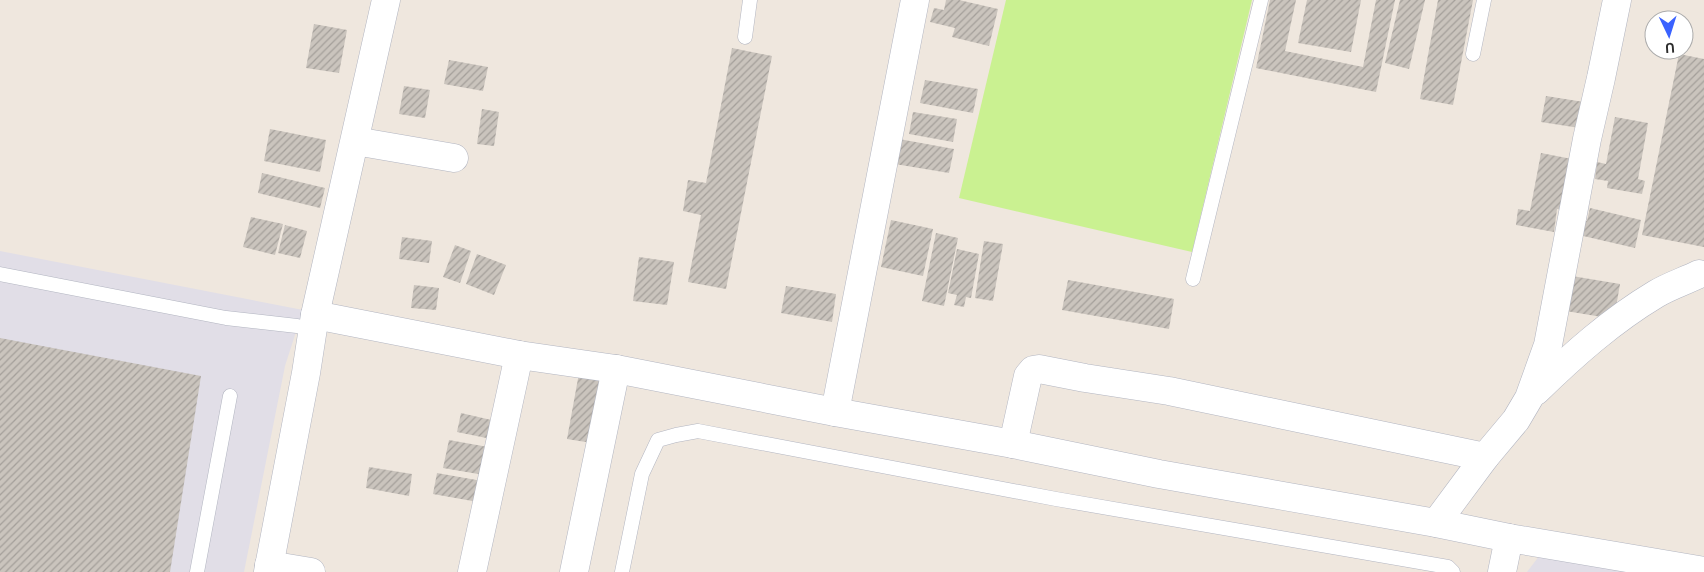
<svg xmlns="http://www.w3.org/2000/svg" width="1704" height="572" viewBox="0 0 1704 572" font-family="Ubuntu,sans-serif">
<style>
.industrial{fill:#e1dee7}
.pitch{fill:#caf191}
.building{fill:url(#building-hatch)}
.lines{fill:none;stroke-linecap:round;stroke-linejoin:round}
.service-casing{stroke:#b2b5c1;stroke-width:15}
.minor-casing{stroke:#b2b5c1;stroke-width:29}
.tertiary-casing{stroke:#b2b5c1;stroke-width:29}
.service{stroke:#fff;stroke-width:14}
.minor{stroke:#fff;stroke-width:28}
.tertiary{stroke:#fff;stroke-width:28}
</style>
<defs>
<pattern id="building-hatch" width="6" height="6" patternUnits="userSpaceOnUse" patternTransform="scale(1.25)"><rect width="6" height="6" fill="#cac4bd"/><path d="M-1 1l2-2M0 6l6-6M5 7l2-2" fill="none" stroke="#a49f9a"/></pattern>
</defs>
<rect width="100%" height="100%" fill="#efe7de"/>
<g class="industrial">
<path d="M0,251L303,310L285,366L244,572H0Z"/>
<path d="M1540,555L1630,572H1527Z"/>
</g>
<path class="pitch" d="M1006,0H1252L1192,252L959,198Z"/>
<g class="building">
<path d="M946,0H959L998,9L989,46L952,37L955,28L930,22L934,8L944,10Z"/>
<path d="M1270,0H1296L1285,51L1363,67L1376,0H1395L1376,92L1256,68Z"/>
<path d="M1307,0H1361L1351,52L1298,43Z"/>
<path d="M1400,0H1425L1409,69L1385,63Z"/>
<path d="M1438,0H1473L1453,105L1420,99Z"/>
<path d="M314,24L347,30L339,73L306,68Z"/>
<path d="M732,48L772,56L726,289L688,282L701,215L683,211L688,180L706,183Z"/>
<path d="M1679,54L1704,59V247L1642,235Z"/>
<path d="M449,60L488,67L483,91L444,84Z"/>
<path d="M925,80L978,89L973,113L920,103Z"/>
<path d="M404,86L430,90L425,118L399,114Z"/>
<path d="M1546,96L1590,103L1586,129L1541,122Z"/>
<path d="M482,109L499,112L494,146L477,144Z"/>
<path d="M913,112L957,119L953,142L909,134Z"/>
<path d="M1615,117L1648,123L1638,179L1645,181L1642,194L1607,188L1608,181L1595,179L1597,162L1606,164Z"/>
<path d="M270,129L326,140L320,172L264,161Z"/>
<path d="M899,139L954,149L949,173L895,164Z"/>
<path d="M1541,153L1577,160L1567,211L1557,209L1554,232L1516,225L1518,209L1530,211Z"/>
<path d="M262,173L325,188L320,208L258,193Z"/>
<path d="M1590,208L1641,220L1635,248L1579,235L1583,220L1587,221Z"/>
<path d="M251,217L283,224L275,255L243,247Z"/>
<path d="M891,220L933,229L923,276L881,267Z"/>
<path d="M285,225L307,231L300,258L278,253Z"/>
<path d="M936,233L958,238L944,306L922,301Z"/>
<path d="M402,237L432,241L429,263L399,259Z"/>
<path d="M984,241L1003,244L993,301L975,298Z"/>
<path d="M455,245L471,251L460,283L443,277Z"/>
<path d="M957,249L979,254L971,298L966,297L964,307L954,305L957,295L948,293Z"/>
<path d="M477,254L506,265L494,295L466,284Z"/>
<path d="M639,257L674,262L667,305L633,301Z"/>
<path d="M1572,276L1620,284L1614,319L1566,311Z"/>
<path d="M1068,280L1174,299L1169,329L1062,310Z"/>
<path d="M414,285L439,288L436,310L411,308Z"/>
<path d="M786,286L836,294L832,322L781,313Z"/>
<path d="M0,338L201,376L170,572H0Z"/>
<path d="M579,373L611,379L598,444L567,439Z"/>
<path d="M461,413L500,422L496,440L457,432Z"/>
<path d="M449,440L488,447L484,475L443,468Z"/>
<path d="M369,467L412,474L409,496L366,488Z"/>
<path d="M437,473L482,481L478,502L433,494Z"/>
</g>
<g class="lines">
<g class="service-casing">
<g id="service">
<path d="M745,37L750,0"/>
<path d="M1473,54L1484,0"/>
<path d="M0,274L226,318L297,326L312,330"/>
<path d="M1193,279L1261,0"/>
<path d="M197,572L230,396"/>
<path d="M622,572L642,474L658,440L676,435L698,431L1056,499L1448,567L1453,572"/>
</g>
</g>
<g class="minor-casing">
<g id="minor">
<path d="M355,141L454,158"/>
<path d="M315,315L519,355L616,369L835,412L1013,444L1159,474L1436,523L1509,538L1704,571"/>
<path d="M1536,391C1573,355 1611,321 1656,294C1669,286 1685,281 1699,274"/>
<path d="M835,412L915,0"/>
<path d="M1013,444L1028,376L1033,370L1039,369L1085,378L1169,391L1485,457"/>
<path d="M1436,523L1485,457L1516,420L1529,398L1548,345L1587,139L1601,78L1617,0"/>
<path d="M269,565L311,572"/>
<path d="M472,572L519,355"/>
<path d="M574,572L616,369"/>
<path d="M1502,572L1509,538"/>
</g>
</g>
<g class="tertiary-casing">
<path id="tertiary" d="M268,572L306,373L315,315L386,0"/>
</g>
<use href="#service" class="service"/>
<use href="#minor" class="minor"/>
<use href="#tertiary" class="tertiary"/>
</g>
<g transform="translate(1669 35) rotate(176)"><circle r="24" fill="#ffffff" stroke="#ababab"/>
<path d="M0-4L9 19L0 12L-9 19Z" fill="#3a62ff"/>
<text y="-8" font-size="14" font-weight="bold" text-anchor="middle" fill="#2c2c2c">U</text>
</g>
</svg>
